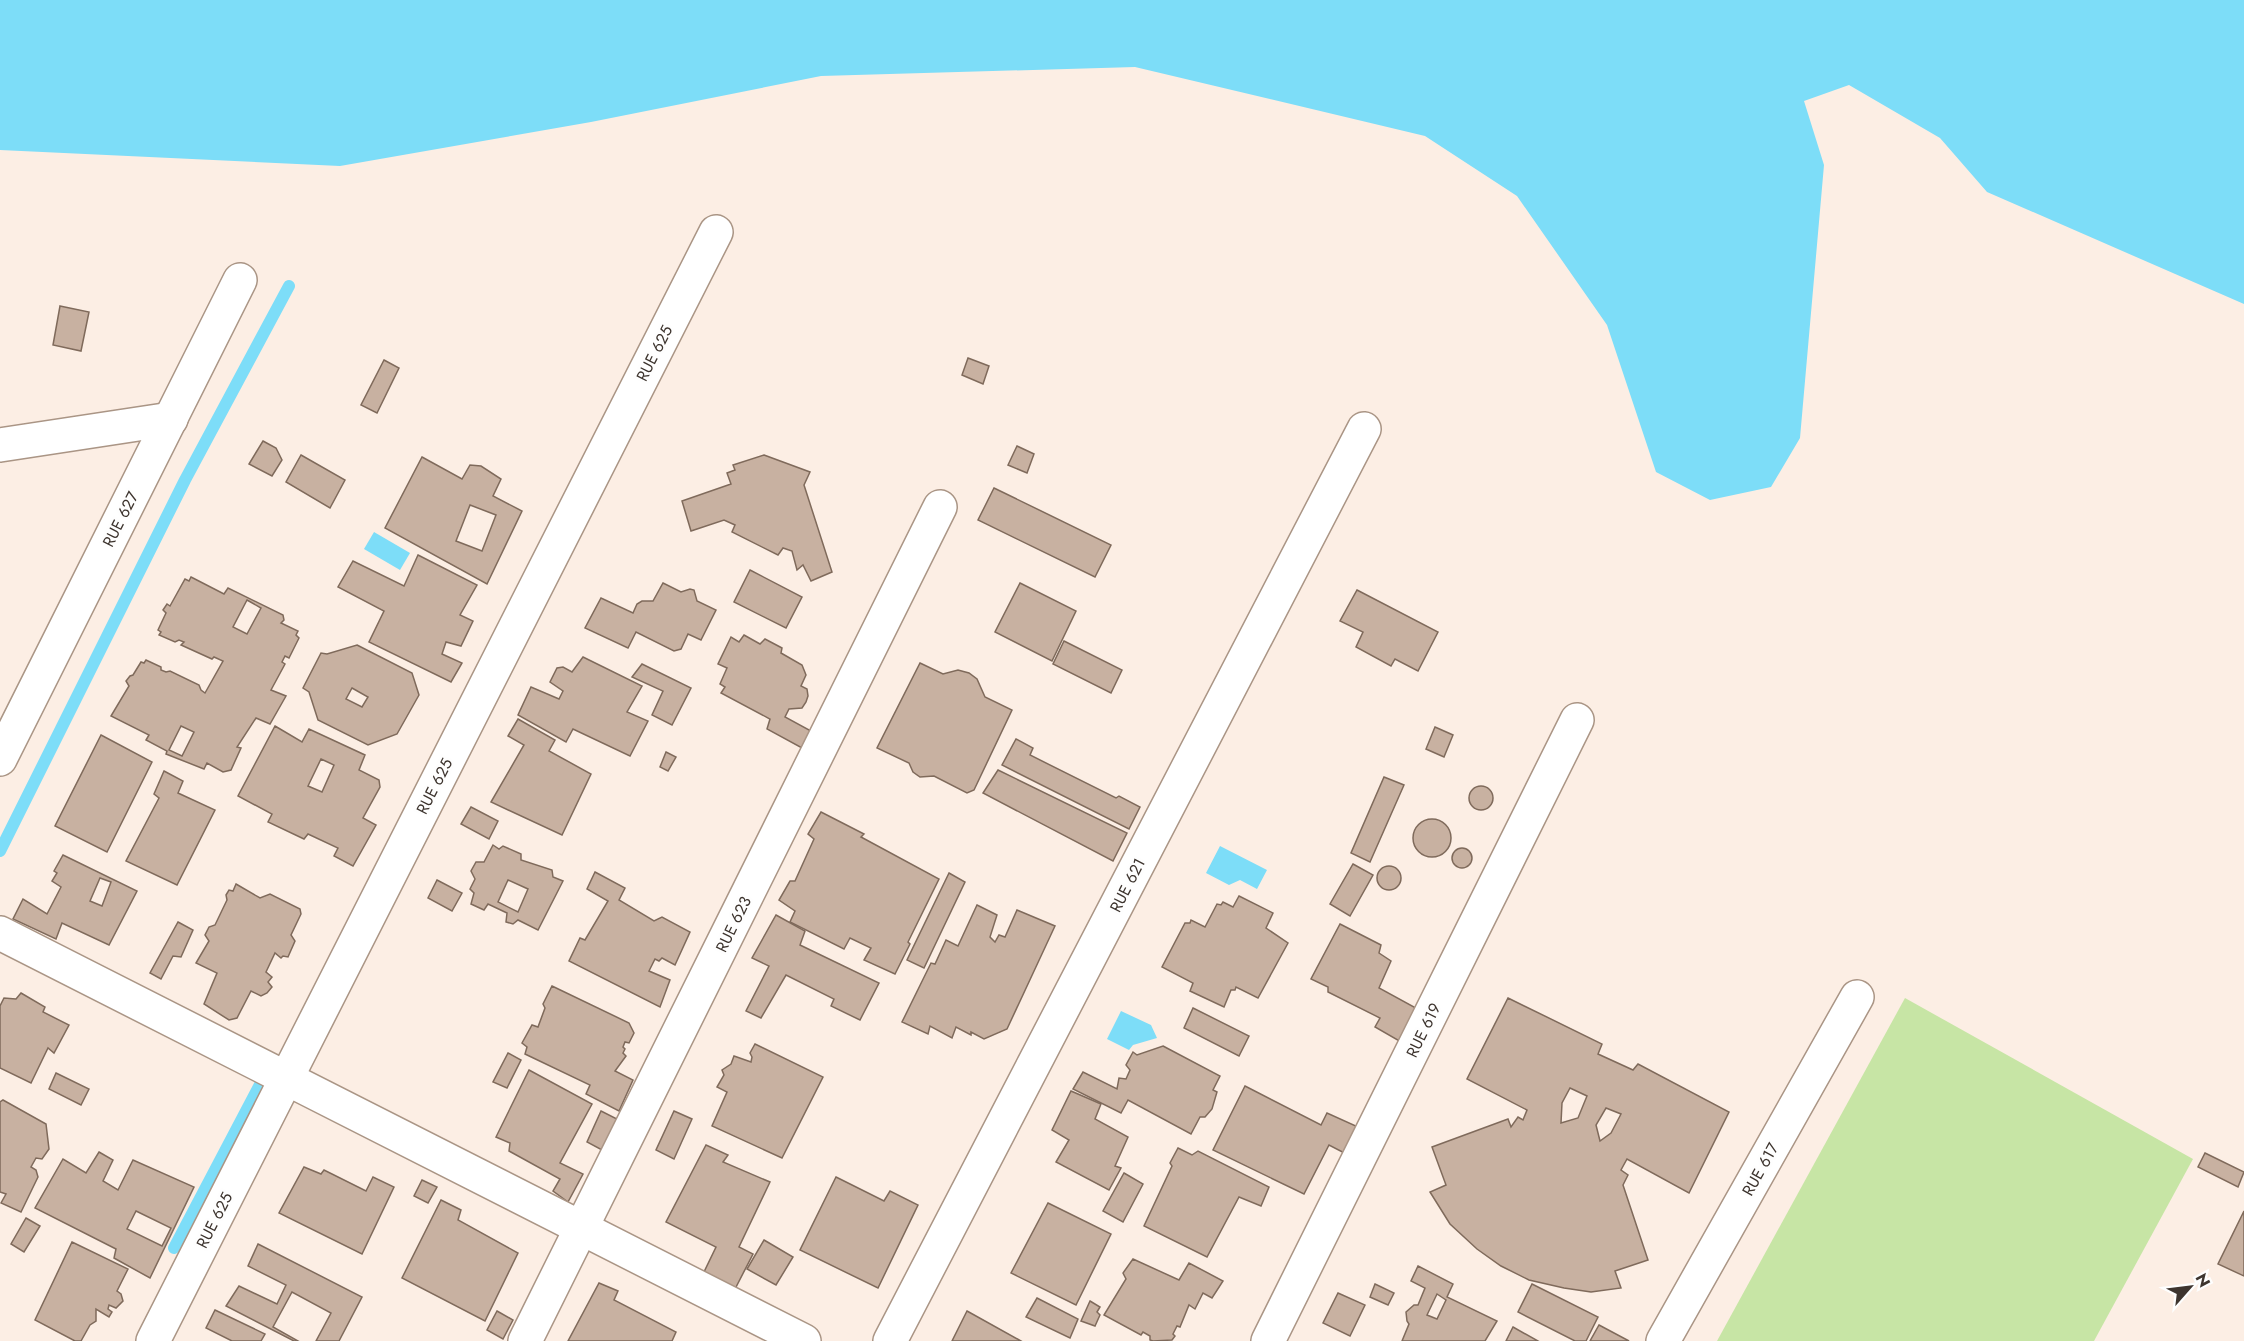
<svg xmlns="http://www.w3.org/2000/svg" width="2244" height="1341" viewBox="0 0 2244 1341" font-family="Jost,sans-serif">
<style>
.green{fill:#c7e5a5}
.water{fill:#7dddf8}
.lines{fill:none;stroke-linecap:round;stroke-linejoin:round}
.stream{stroke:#7dddf8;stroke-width:12}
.building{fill:#c8b1a1;stroke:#7f6a5b;stroke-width:1.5;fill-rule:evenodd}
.street-casing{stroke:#aa9585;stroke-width:36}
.secondary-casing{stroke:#aa9585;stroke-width:36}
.street{stroke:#fff;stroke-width:33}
.secondary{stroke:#fff;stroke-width:33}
.labels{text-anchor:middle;stroke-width:6;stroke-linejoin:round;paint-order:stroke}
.street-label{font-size:16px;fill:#3d342e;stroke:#fefefe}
</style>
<rect width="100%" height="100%" fill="#fceee4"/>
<path class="green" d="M1905,998L2193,1159L2094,1341H1717Z"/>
<g class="water">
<path d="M0,0H2244V304L1987,192L1940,138L1849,85L1804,101L1824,165L1800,438L1771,487L1710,500L1656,472L1607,325L1517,196L1425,136L1135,67L821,76L591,122L340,166L0,150Z"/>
<path d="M374,532L410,553L400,570L364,549Z"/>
<path d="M1220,846L1267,870L1257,889L1240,880L1229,885L1206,873Z"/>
<path d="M1121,1011L1151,1025L1157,1038L1133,1045L1129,1050L1107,1039Z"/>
</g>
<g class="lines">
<g class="stream">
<path d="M0,851L185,480L289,286"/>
<path d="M174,1248L264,1077L258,1074"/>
</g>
</g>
<g class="building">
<path d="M60,306L89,312L81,351L53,345Z"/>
<path d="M968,358L989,366L983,384L962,375Z"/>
<path d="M384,360L399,368L377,413L361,405Z"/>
<path d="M263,441L276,448L282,460L272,476L249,464Z"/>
<path d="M1017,446L1034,454L1027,473L1008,465Z"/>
<path d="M301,455L345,480L330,508L286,482Z"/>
<path d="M764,455L810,472L804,485L832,572L811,581L803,565L797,570L792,551L783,548L778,555L732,532L735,525L724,520L691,531L682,501L731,484L727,473L735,470L733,465Z"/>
<path d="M422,457L462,479L470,465L481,466L501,479L493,496L522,511L487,584L385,528ZM470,505L496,515L482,551L456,541Z"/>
<path d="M994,488L1111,545L1095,577L978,520Z"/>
<path d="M418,555L477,585L460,615L473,621L461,646L446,642L442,654L462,663L451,682L369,642L384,611L338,587L353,561L404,586Z"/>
<path d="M750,570L802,597L786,628L734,602Z"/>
<path d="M191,577L224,594L228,588L283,615L284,620L281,623L298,631L296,635L299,638L289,658L285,656L282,662L285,664L271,690L286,696L270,724L256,718L237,747L241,748L231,770L223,772L207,763L204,769L166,754L167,751L146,740L149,735L111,716L129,686L126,681L130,676L133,675L141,662L144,663L146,660L161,667V670L166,672L170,671L199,685L201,690L205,693L223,661L214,657L212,659L181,645L184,642L179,640L175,642L159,635L161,632L158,630L166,613L163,610L167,604L170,606L185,579L189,581ZM247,600L261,608L247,634L233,627ZM181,726L194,732L182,756L169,750Z"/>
<path d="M663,583L681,592L690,589L694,590L697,601L716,610L701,640L688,634L681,649L674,651L636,632L628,648L585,628L601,598L633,613L637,604L642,601H653Z"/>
<path d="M1020,583L1076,611L1052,661L995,632Z"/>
<path d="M1357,590L1438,632L1418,671L1395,659L1391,666L1356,647L1363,632L1340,621Z"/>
<path d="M744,635L760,644L765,639L782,648L781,653L802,665L806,675L801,686L807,689L808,696L806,702L802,708L789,709L785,717L811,731L802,748L767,729L770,719L721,693L725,687L720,684L727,668L718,664L731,637L739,642Z"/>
<path d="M1064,641L1122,670L1111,693L1053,664Z"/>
<path d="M357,645L412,673L419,695L397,734L368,745L318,720L309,692L303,688L321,653L327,654ZM352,688L368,697L362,707L346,699Z"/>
<path d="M583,657L642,686L627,712L648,721L630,756L573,729L566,742L518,715L531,687L559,699L563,691L550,682L557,668L563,667L572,672Z"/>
<path d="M920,663L943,674L958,670L969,673L977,679L985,697L1012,710L974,790L967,793L934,776L920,777L913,772L909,763L877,748Z"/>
<path d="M642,664L691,688L672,725L652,715L663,691L632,677Z"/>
<path d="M518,719L555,740L549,751L591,774L562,835L491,802L524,745L508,736Z"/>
<path d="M275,726L302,742L309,729L365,755L359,770L379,780L380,787L363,818L376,825L353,866L334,856L338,848L308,834L304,839L268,822L272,814L238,796ZM321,759L334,765L322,792L308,786Z"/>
<path d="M1435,727L1453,735L1444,757L1426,749Z"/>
<path d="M101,735L152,762L107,852L55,826Z"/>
<path d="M1016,739L1033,748L1030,755L1116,798L1119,796L1140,807L1129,829L1002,765Z"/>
<path d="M666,752L676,757L668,771L660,767Z"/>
<path d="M998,770L1127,833L1113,861L983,793Z"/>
<path d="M164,771L183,781L178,793L215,810L177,885L126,861L159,798L154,794Z"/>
<path d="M1384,777L1404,785L1370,862L1351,853Z"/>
<circle cx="1481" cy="798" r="12"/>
<path d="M471,807L498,821L489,839L461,824Z"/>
<path d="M821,812L864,834L861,837L939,879L908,942L910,944L895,974L864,960L871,948L850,938L844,949L790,922L795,911L779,900L790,881H795L814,839L808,834Z"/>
<circle cx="1432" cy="838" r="19"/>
<path d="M493,845L499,849L503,846L521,854V860L552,870L553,877L563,881L538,930L518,920L513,924L506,922L507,913L488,904L484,910L471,904L474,893L470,889L475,879L471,871L476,862H484ZM508,880L528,889L518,912L498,902Z"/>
<circle cx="1462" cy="858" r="10"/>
<path d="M63,855L137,891L109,945L62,923L56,939L13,919L23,899L47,914L61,887L52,881L57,873L54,871ZM100,878L111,882L102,906L90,901Z"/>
<path d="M1353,864L1373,875L1350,916L1330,904Z"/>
<circle cx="1389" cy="878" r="12"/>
<path d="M595,872L625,888L619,900L654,921L662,917L690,932L675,965L662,958L659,961L655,959L649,971L670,980L660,1007L569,961L580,938L585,940L608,901L587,889Z"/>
<path d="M949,873L965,882L924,968L907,960Z"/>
<path d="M437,880L462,893L452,911L428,898Z"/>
<path d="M236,884L260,898L270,894L300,909L301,914L291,935L295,941L288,957L283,956L281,958L275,953L266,972L272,977L268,982L272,987L267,993L261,996L251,991L237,1018L229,1020L204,1004L217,973L196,963L209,941L205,935L209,927L215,925L227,900L226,895L229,890L233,891Z"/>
<path d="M1239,896L1273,913L1266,928L1288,943L1258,998L1236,987L1235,990H1231L1224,1007L1190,991L1193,983L1162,967L1185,923H1190L1191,920L1205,927L1217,904L1221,905L1223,902L1233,907Z"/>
<path d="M977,905L997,915L990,937L995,942L999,935L1005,937L1017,910L1055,926L1007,1029L984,1039L971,1032V1035L956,1027L952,1038L930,1026L928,1034L902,1022L931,963L935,964L946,940L958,946Z"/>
<path d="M776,915L805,931L800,945L879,983L860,1020L831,1006L834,999L786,975L761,1018L746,1011L769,966L752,958Z"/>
<path d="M178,922L193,930L181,957L173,956L161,979L150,973Z"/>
<path d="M1340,924L1381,945L1379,953L1391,961L1379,988L1425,1013L1408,1046L1375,1027L1380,1018L1328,992V987L1311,979Z"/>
<path d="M552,986L629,1023L634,1033L629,1043L625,1042L623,1047L625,1049L623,1053L626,1056L615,1071L633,1080L619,1111L586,1094L590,1085L525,1054L527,1047L522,1043L532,1025L538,1027L545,1008L543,1004Z"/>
<path d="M21,993L45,1007L43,1012L69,1025L54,1053L48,1048L31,1083L0,1068V1006L4,998L16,999Z"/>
<path d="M1508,998L1602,1044L1598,1054L1633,1070L1638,1064L1729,1112L1689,1193L1627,1159L1621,1170L1628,1175L1623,1185L1648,1260L1615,1271L1621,1288L1591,1292L1564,1288L1529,1280L1501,1266L1477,1249L1450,1224L1430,1192L1446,1185L1432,1147L1508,1119L1511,1127L1518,1117L1523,1120L1527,1110L1467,1079ZM1570,1088L1587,1096L1578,1118L1561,1123L1562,1103ZM1606,1108L1621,1114L1611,1133L1600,1141L1596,1125Z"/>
<path d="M1193,1008L1249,1036L1239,1056L1184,1028Z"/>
<path d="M755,1044L823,1077L782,1158L712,1126L727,1092L717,1087L724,1075L722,1070L731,1064L734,1056L751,1062L752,1057L750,1053Z"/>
<path d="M1163,1046L1220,1076L1213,1090L1217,1092L1212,1109L1205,1117H1200L1191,1134L1128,1100L1121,1113L1073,1089L1083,1072L1117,1089L1119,1078L1126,1079L1130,1070L1126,1065L1133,1052L1137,1055Z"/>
<path d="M508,1053L521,1060L507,1088L493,1082Z"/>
<path d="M529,1070L592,1104L560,1163L583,1174L568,1202L553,1191L560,1179L509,1151L510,1143L496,1137Z"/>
<path d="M56,1073L89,1089L81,1105L49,1089Z"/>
<path d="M1245,1086L1321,1125L1327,1113L1367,1131L1354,1158L1329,1145L1304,1194L1213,1150Z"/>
<path d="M1071,1091L1101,1104L1095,1119L1128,1137L1115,1166L1121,1168L1109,1190L1056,1162L1069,1140L1052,1130Z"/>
<path d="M3,1100L46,1124L49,1149L42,1159L36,1158L31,1167L36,1170L38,1177L21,1212L1,1203L6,1194L0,1192V1102Z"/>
<path d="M601,1111L617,1119L602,1150L587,1142Z"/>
<path d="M674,1111L692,1119L674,1159L656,1150Z"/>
<path d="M706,1145L728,1155L723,1162L770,1182L739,1247L753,1254L734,1291L703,1274L716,1247L666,1222Z"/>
<path d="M1178,1148L1192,1155L1198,1151L1269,1187L1261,1206L1239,1197L1207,1257L1144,1226L1172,1166L1170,1163Z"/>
<path d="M99,1152L113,1160L103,1181L118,1190L133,1160L194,1187L150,1278L114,1258L116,1249L35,1208L63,1159L86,1173ZM136,1211L171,1228L162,1246L127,1229Z"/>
<path d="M2205,1153L2244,1172L2238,1187L2198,1167Z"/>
<path d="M304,1167L321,1174L324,1170L366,1191L373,1177L394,1187L362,1254L279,1213Z"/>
<path d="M1124,1173L1143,1184L1123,1222L1103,1211Z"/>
<path d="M836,1177L884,1201L890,1191L918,1205L878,1288L800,1250Z"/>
<path d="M422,1180L437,1187L428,1203L414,1196Z"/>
<path d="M441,1200L461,1210L458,1220L518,1253L485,1321L402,1278Z"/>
<path d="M1048,1203L1111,1234L1076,1305L1011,1273Z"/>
<path d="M2244,1211V1276L2218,1264Z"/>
<path d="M26,1218L40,1226L24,1252L11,1244Z"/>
<path d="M764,1240L793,1257L776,1285L747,1269Z"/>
<path d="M72,1242L128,1269L117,1291L121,1294L123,1301L116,1308L109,1305L108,1309L112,1312L109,1317L96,1309V1321L90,1325L81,1341H75L35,1320Z"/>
<path d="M258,1244L362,1297L339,1341H316L331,1313L292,1292L273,1327L298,1341H294L226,1306L239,1286L277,1304L286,1285L248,1266Z"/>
<path d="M1133,1259L1179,1280L1189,1263L1223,1281L1212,1298L1203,1293L1195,1309L1189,1305L1180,1327L1177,1326L1173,1334L1175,1336L1172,1340L1153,1341L1150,1340V1336L1143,1332L1141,1335L1104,1315L1126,1279L1123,1273Z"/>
<path d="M1418,1266L1453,1284L1447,1297L1497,1321L1485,1341H1402L1409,1324L1407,1321L1406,1312L1414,1305H1418L1425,1288L1411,1281ZM1437,1294L1446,1300L1437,1319L1427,1315Z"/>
<path d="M599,1283L618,1291L614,1300L676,1332L672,1341H568Z"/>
<path d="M1375,1284L1394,1293L1388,1305L1370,1297Z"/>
<path d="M1532,1284L1598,1317L1586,1341H1575L1518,1312Z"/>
<path d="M1338,1293L1365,1305L1350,1336L1323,1323Z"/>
<path d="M1037,1298L1078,1319L1070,1338L1026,1317Z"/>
<path d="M1090,1301L1100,1307L1097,1312L1100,1315L1095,1326L1081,1321Z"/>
<path d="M215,1310L265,1334L261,1341H232L206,1328Z"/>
<path d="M497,1311L513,1320L503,1339L487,1330Z"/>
<path d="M967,1311L1021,1341H952Z"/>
<path d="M1599,1325L1629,1341H1590Z"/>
<path d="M1513,1327L1538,1341H1506Z"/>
</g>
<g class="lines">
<g class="street-casing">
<g id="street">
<path d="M0,445L171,419"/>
<path d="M0,933L804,1341"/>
<path d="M153,1341L716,232"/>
<path d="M525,1341L940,507"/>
<path d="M890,1341L1364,429"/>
<path d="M1268,1341L1577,720"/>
<path d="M1663,1341L1857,997"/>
</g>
</g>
<g class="secondary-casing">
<path id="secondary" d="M0,759L240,280"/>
</g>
<use href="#street" class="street"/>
<use href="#secondary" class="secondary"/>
</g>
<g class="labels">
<g class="street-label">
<text transform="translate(654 353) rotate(-63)" y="6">RUE 625</text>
<text transform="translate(120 519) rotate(-63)" y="6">RUE 627</text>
<text transform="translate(434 786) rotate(-63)" y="6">RUE 625</text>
<text transform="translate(1127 885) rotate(-63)" y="6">RUE 621</text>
<text transform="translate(733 924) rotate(-64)" y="6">RUE 623</text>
<text transform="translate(1423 1030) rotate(-64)" y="6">RUE 619</text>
<text transform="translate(1760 1169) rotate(-61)" y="6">RUE 617</text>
<text transform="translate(214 1220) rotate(-63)" y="6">RUE 625</text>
</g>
</g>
<g transform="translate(2190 1287) rotate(62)" stroke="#fefefe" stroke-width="4.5" paint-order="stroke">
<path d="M0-4.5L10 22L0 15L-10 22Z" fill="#3d342e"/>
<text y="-9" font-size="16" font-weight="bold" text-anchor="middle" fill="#3d342e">N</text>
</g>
</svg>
